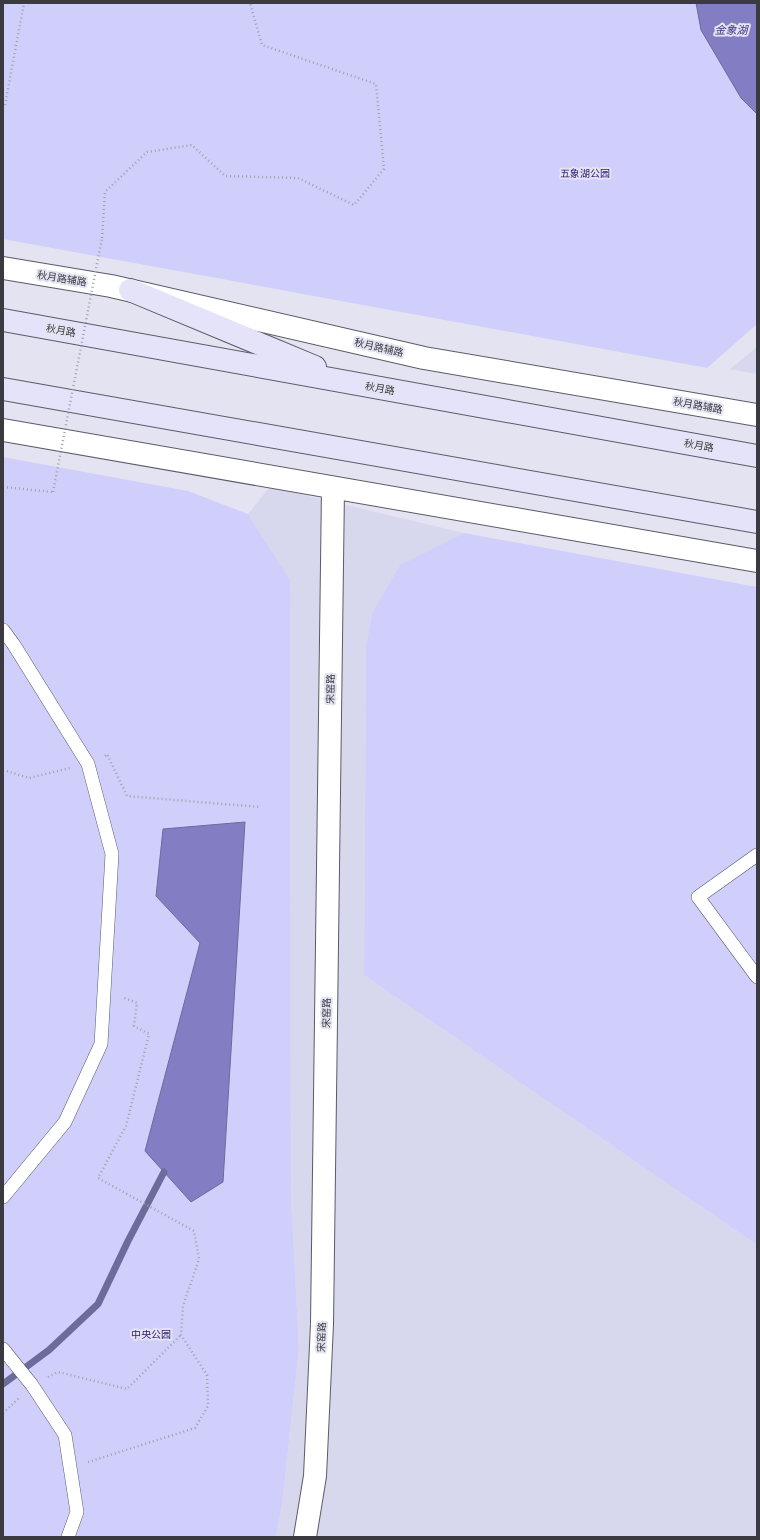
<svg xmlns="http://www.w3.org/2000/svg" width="760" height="1540" viewBox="0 0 760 1540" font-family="'Roboto Condensed','Noto Sans SC',sans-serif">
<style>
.built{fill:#d7d7ed}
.green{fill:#d0cffc}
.water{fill:#837ec4;stroke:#6d6a9c}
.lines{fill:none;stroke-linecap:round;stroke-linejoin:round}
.stream{stroke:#6d6a9c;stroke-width:7}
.lane-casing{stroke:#5b5b67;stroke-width:14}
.street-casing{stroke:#5b5b67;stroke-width:24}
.secondary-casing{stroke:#5b5b67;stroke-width:24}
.path{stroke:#a0a0ab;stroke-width:2.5;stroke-dasharray:1 3;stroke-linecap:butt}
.lane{stroke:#fff;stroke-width:13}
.street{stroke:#fff;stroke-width:22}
.secondary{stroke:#e4e3f9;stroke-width:22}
.path-bridge{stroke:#a0a0ab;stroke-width:2.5;stroke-dasharray:1 3;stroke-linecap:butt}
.labels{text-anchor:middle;stroke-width:4;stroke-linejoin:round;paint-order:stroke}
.park-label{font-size:10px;fill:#2e1b6e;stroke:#e3e3f2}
.street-label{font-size:10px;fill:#3a3a40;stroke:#e3e3f2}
.water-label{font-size:11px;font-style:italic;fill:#413287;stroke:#e3e3f2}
</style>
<rect width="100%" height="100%" fill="#e3e3f2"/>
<g class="built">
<path d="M757,347V374L730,369Z"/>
<path d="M270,487L464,533L400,565L372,613L366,646L364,975L757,1245V1537H276L282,1505L299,1349L291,1196L290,580L248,514Z"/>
</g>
<g class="green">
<path d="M3,3H757V324L707,368L3,239Z"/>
<path d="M3,457L188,491L248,514L290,580L291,1196L299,1349L282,1505L276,1537H3Z"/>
<path d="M464,533L757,587V1245L364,975L366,646L372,613L400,565Z"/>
</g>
<g class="water">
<path d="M696,3H757V114L741,98L701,30Z"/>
<path d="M245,822L223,1182L191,1202L145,1151L200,943L156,896L163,829Z"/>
</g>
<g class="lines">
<path class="stream" d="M3,1384L49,1350L98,1304L128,1241L164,1172"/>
<g class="lane-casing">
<g id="lane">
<path d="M3,630L14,645L88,764L112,854L101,1044L65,1122L3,1197"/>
<path d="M757,855L698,897L757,977"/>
<path d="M3,1349L32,1385L65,1435L77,1512L68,1537"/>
</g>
</g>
<g class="street-casing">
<g id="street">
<path d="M3,268L111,286L424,358L757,415"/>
<path d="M3,430L757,561"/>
<path d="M305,1537L315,1476L322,1324L333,488"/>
</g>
</g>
<g class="secondary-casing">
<g id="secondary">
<path d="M130,290L315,367"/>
<path d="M3,320L757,456"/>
<path d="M3,389L757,522"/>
</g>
</g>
<g class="path">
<path d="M5,105L24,3"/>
<path d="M102,238L105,192L147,152L192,145L225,176L298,178L354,205L384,169L376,84L262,45L250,3"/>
<path d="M3,487L53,492"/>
<path d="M105,756L107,754L127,796L260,807"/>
<path d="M3,770L29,778L70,768"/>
<path d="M48,1377L58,1372L127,1389L181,1335"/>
<path d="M3,1413L19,1398"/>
<path d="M88,1462L195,1428L208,1406L207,1375L181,1335L183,1306L199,1259L194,1231L98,1178L126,1126L149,1034L134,1026L137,1003L122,997"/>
</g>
<use href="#lane" class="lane"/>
<use href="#street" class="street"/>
<use href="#secondary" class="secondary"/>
<path class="path-bridge" d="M53,492L102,238"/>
</g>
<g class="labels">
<g class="park-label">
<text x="585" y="177">五象湖公园</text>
<text x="151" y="1338">中央公园</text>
</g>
<g class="street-label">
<text transform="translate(62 278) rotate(9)" y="4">秋月路辅路</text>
<text transform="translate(61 330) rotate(10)" y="4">秋月路</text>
<text transform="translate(379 347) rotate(13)" y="4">秋月路辅路</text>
<text transform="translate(380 388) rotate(10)" y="4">秋月路</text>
<text transform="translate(698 405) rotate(10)" y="4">秋月路辅路</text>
<text transform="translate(699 445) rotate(10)" y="4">秋月路</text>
<text transform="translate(330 689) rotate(-89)" y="4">宋窑路</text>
<text transform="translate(326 1013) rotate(-89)" y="4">宋窑路</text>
<text transform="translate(321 1337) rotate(-88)" y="4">宋窑路</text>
</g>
<g class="water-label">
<text x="731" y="34">金象湖</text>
</g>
</g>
<rect width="760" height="1540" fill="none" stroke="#3a3a40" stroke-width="8"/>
</svg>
